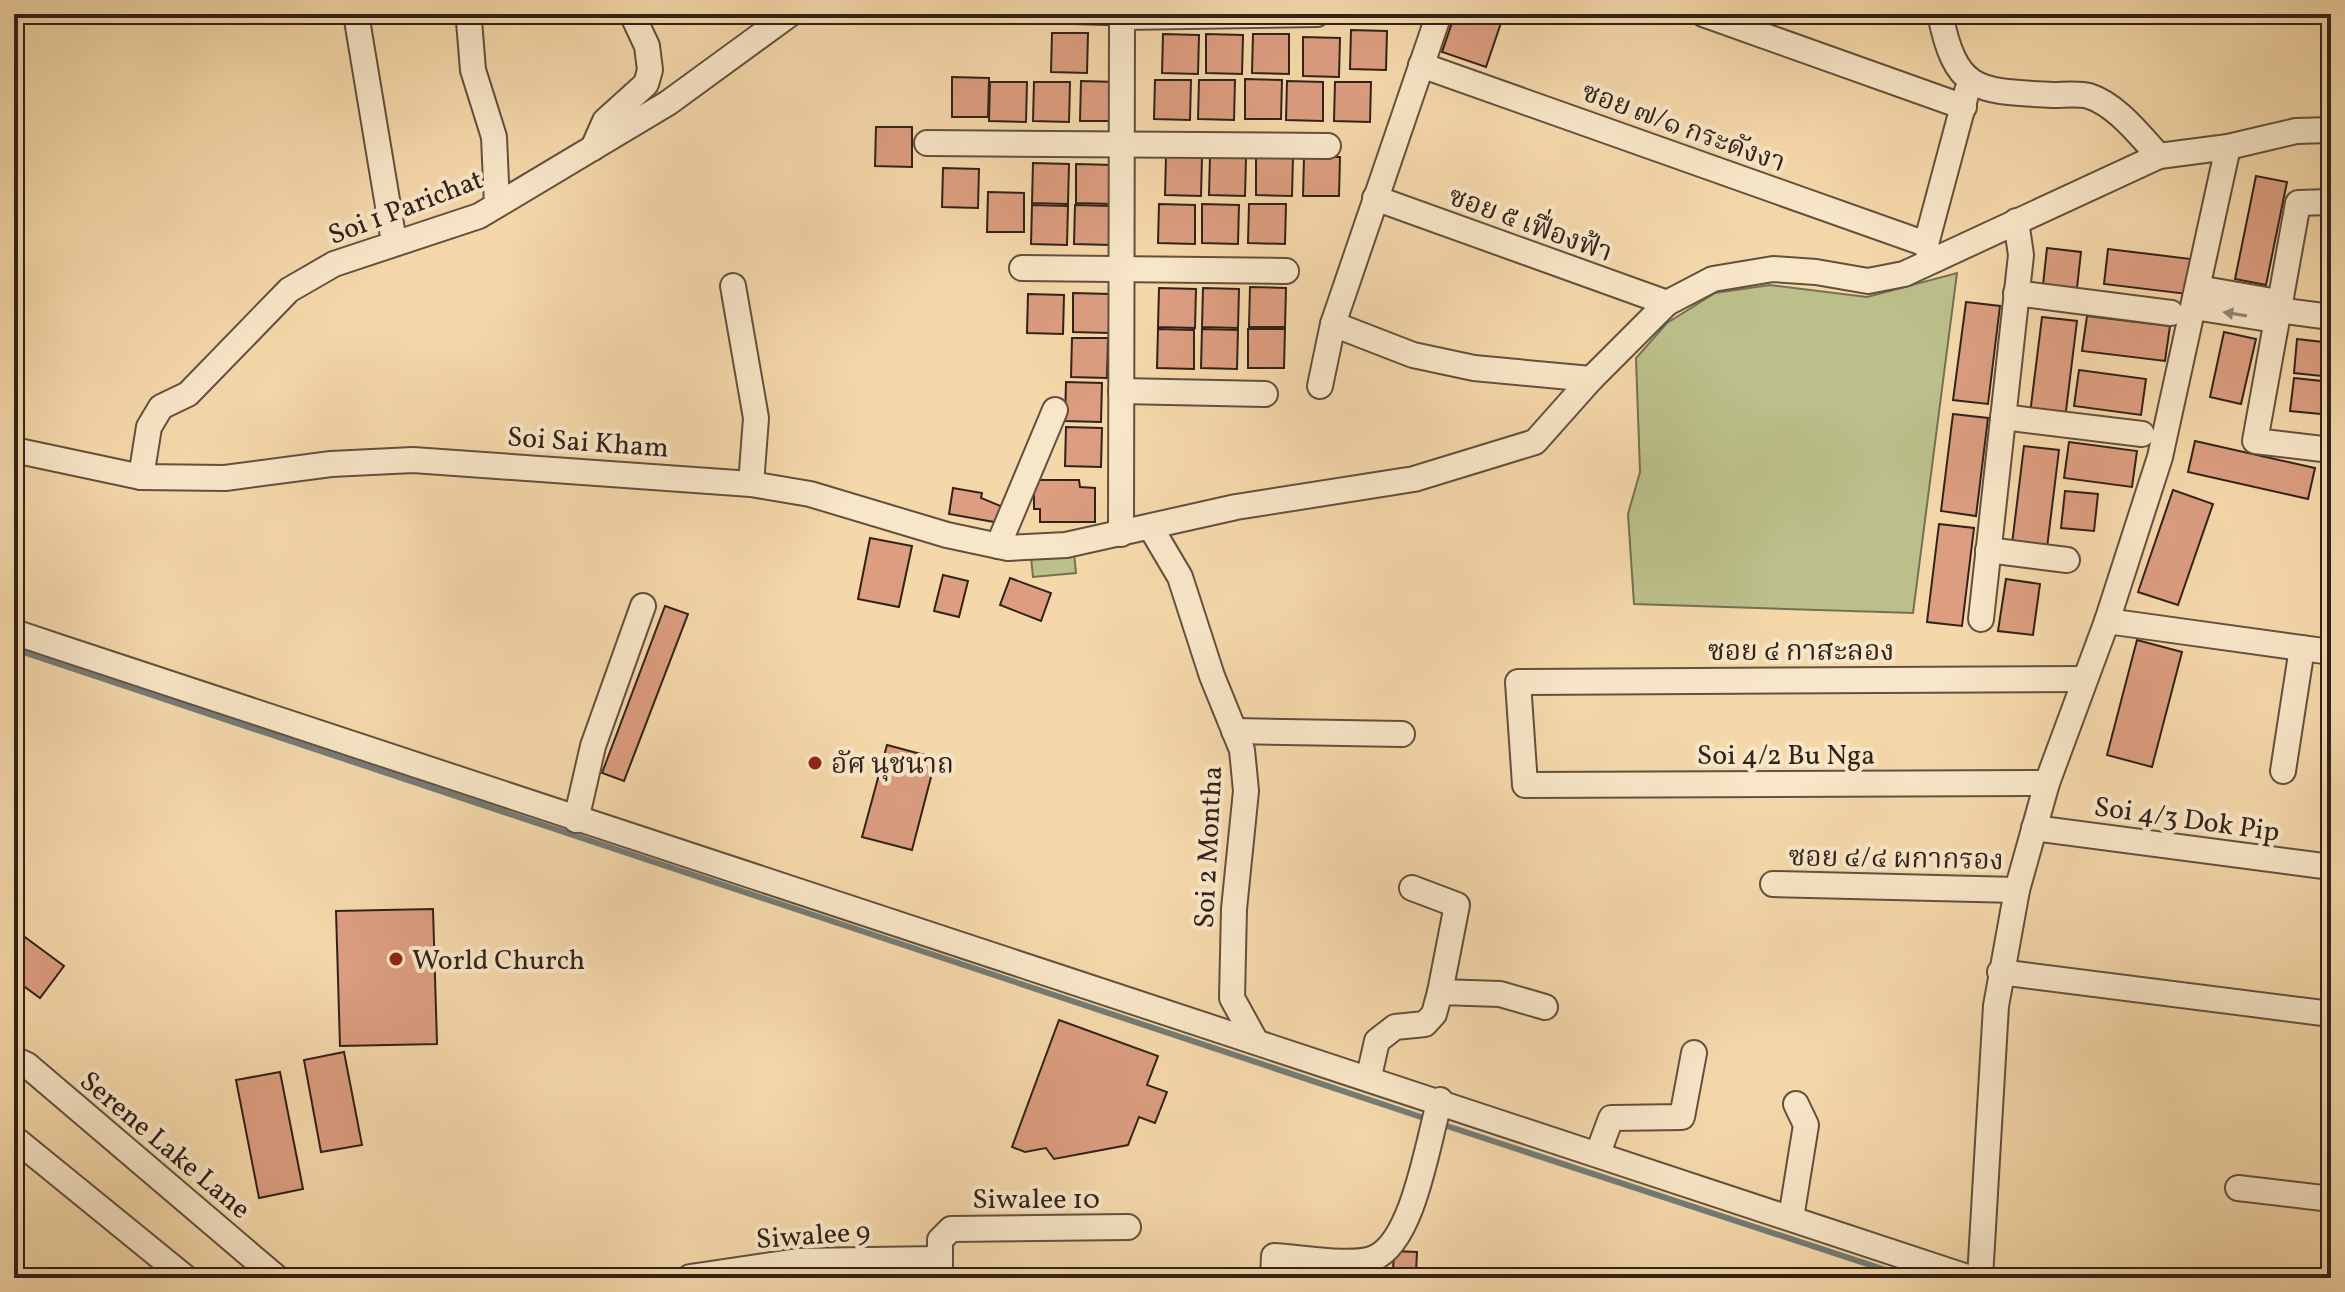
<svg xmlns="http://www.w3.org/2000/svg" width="2345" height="1292" viewBox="0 0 2345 1292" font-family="Vollkorn,'Noto Serif Thai',serif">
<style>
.green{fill:#bbbf89;stroke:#767052;stroke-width:2}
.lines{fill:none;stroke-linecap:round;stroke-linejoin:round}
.stream{stroke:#747c76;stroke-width:6}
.building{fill:#dc9d80;stroke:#31221a;stroke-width:2}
.minor-casing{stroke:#62503e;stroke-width:28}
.minor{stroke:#f8e6c8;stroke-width:24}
.oneway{fill:#948471}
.poi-dot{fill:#8f2418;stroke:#f8e6c8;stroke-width:3}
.labels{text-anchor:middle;stroke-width:8;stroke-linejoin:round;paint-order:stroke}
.street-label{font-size:28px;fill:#31221a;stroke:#f8e6c8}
.poi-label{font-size:28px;fill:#31221a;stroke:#f8e6c8;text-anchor:start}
</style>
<rect width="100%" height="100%" fill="#f5d8aa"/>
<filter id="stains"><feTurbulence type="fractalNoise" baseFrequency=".0025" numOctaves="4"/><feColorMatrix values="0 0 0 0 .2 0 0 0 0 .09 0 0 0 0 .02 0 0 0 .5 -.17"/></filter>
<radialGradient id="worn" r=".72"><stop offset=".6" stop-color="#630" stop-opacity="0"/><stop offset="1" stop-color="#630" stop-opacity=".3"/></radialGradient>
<g class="green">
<path d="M1957,273L1913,613L1634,604L1628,514L1640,472L1636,358L1667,323L1715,293L1770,285L1867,297Z"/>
<path d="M1074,553L1076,573L1033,577L1031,557Z"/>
</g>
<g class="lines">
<g class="stream">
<path d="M14,649L1427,1119"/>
<path d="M1438,1123L1910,1278"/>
</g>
</g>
<g class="building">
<path d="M1075,14H1111V25L1074,24Z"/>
<path d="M1455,14H1504L1486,67L1442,52Z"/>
<path d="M1351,30L1387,31L1386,70L1350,69Z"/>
<path d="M1052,33H1088L1087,73L1051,72Z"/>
<path d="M1163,34L1199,35L1198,74L1162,73Z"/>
<path d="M1206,34L1243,35L1242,74L1206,73Z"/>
<path d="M1253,34H1289V74L1252,73Z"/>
<path d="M1303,37L1340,38L1339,77L1303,76Z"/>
<path d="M952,77L989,78L988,117H952Z"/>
<path d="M1245,79L1282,80L1281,119H1245Z"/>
<path d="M1155,80H1191L1190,120L1154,119Z"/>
<path d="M1199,80H1235L1234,120L1198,119Z"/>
<path d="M1081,81L1117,82L1116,121H1080Z"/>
<path d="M1287,81L1323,82V121L1286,120Z"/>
<path d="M990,82H1027L1026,122L989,121Z"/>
<path d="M1034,82H1070L1069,122L1033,121Z"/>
<path d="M1335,82H1371L1370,122L1334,121Z"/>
<path d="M876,127H912V167L875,166Z"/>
<path d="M1166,156L1202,157L1201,196L1165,195Z"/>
<path d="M1210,156L1246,157L1245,196L1209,195Z"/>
<path d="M1256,156L1293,157L1292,196L1256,195Z"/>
<path d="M1304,157H1340L1339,196H1303Z"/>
<path d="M1033,163L1069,164L1068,204L1032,203Z"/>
<path d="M1076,164L1113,165L1112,204L1076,203Z"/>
<path d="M943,168L979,169L978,208L942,207Z"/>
<path d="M2256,176L2287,182L2266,285L2235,279Z"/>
<path d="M988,192L1024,193V232H987Z"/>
<path d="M1159,204L1195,205V244L1158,243Z"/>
<path d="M1202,204L1239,205L1238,244L1202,243Z"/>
<path d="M1249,204H1286L1285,244L1248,243Z"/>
<path d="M1032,205L1068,206L1067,245L1031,244Z"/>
<path d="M1075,205L1112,206L1111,245L1074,244Z"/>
<path d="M2047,248L2081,252L2077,288L2043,285Z"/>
<path d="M2108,249L2191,259L2187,294L2104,284Z"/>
<path d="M1250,287L1286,288L1285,327H1249Z"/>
<path d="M1159,288L1196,289L1195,328L1158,327Z"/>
<path d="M1203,288L1239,289L1238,328L1202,327Z"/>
<path d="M1073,293L1110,294L1109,333L1073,332Z"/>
<path d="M1028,294L1064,295L1063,334L1027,333Z"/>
<path d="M1966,302L2000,306L1988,404L1953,400Z"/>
<path d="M2087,316L2170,326L2165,361L2082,351Z"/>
<path d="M2042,317L2077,321L2065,419L2030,414Z"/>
<path d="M1158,329L1194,330V369L1157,368Z"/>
<path d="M1202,329L1238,330L1237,369L1201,368Z"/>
<path d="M1248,329H1285L1284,368H1248Z"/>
<path d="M2224,332L2256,339L2241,404L2210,397Z"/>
<path d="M1072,338H1108L1107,378L1071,377Z"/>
<path d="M2297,339L2331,343V377L2294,373Z"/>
<path d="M2079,370L2146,379L2141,415L2074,406Z"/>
<path d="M2294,378L2331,382V415L2290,411Z"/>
<path d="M1066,382L1102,383L1101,422L1065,421Z"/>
<path d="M1953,414L1988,418L1976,516L1941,511Z"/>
<path d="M1066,427L1102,428L1101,467L1065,466Z"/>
<path d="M2195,441L2315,468L2308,499L2188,472Z"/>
<path d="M2069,442L2137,451L2132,487L2064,478Z"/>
<path d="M2024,446L2059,450L2047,548L2012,544Z"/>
<path d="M1034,480H1079L1080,487L1095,488V522H1040V509H1034Z"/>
<path d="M953,488L982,493L981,498L1003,507L1000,523L949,514Z"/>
<path d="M2173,490L2213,504L2178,605L2138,592Z"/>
<path d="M2065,491L2098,494L2094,531L2061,528Z"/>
<path d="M1939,524L1974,528L1962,626L1927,622Z"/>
<path d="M870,538L912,546L899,607L858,599Z"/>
<path d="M943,575L968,581L959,617L934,611Z"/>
<path d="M1010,578L1051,593L1041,621L1000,605Z"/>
<path d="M2006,579L2040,584L2033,635L1998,631Z"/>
<path d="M665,606L688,614L624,781L602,773Z"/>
<path d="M2137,640L2182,652L2152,767L2107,755Z"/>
<path d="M887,745L936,758L912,850L862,837Z"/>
<path d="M433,909L437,1044L340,1046L336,911Z"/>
<path d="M14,929L64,966L40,998L14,979Z"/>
<path d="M1059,1020L1158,1056L1147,1085L1167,1092L1155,1123L1139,1117L1128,1145L1054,1159L1046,1148L1025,1152L1012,1147Z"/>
<path d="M344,1052L362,1145L321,1152L304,1060Z"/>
<path d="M280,1072L303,1189L259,1198L236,1080Z"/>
<path d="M1394,1251L1417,1252L1416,1272L1393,1271Z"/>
</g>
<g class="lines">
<g class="minor-casing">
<g id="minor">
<path d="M356,14L394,242"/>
<path d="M1703,14L1964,107"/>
<path d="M1940,14C1956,93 1978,91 2052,95C2063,95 2079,93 2089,96C2117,105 2140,136 2159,156"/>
<path d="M469,21L473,70L494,137L497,205"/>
<path d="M1421,65L1926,244"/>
<path d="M927,143L1328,146"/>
<path d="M593,148L605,121L646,84L650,70L647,46L632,14"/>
<path d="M1375,198L1667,303"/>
<path d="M2331,202L2298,203L2255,441L2331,450"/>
<path d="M1931,260L1926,244L1967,91"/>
<path d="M1022,268L1286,271"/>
<path d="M733,286L756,418L751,484"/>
<path d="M2198,288L2278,302"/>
<path d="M2016,293L2171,313"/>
<path d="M2194,307L2275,320"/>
<path d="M2277,310L2331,317"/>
<path d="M1333,324L1413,355L1474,368L1591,379"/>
<path d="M1320,386L1333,324L1439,14"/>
<path d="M1121,391L1265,394"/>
<path d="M2003,417L2142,434"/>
<path d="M14,450L141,477L225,478L331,464L413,460L751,484L810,494L947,535L1008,548L1066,545L1236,507L1414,479L1535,442L1591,379L1667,303L1713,279L1773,269L1816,272L1868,281L1904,274L2159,156L2228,147L2296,131L2331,130"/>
<path d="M141,477L149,427L161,407L188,394L289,290L334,264L479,216L668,103L790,14"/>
<path d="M1151,528L1180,577L1212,676L1242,750L1246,791L1234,909L1232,998L1254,1038"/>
<path d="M1121,534L1122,17L1317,14"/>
<path d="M998,546L1055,410"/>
<path d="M1988,550L2067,560"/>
<path d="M1981,619L2021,255L2016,221"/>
<path d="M2107,621L2331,652"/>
<path d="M14,632C665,850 1319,1059 1970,1278"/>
<path d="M1234,731L1402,734"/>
<path d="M2283,771L2302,648"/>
<path d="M2047,783L1525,785L1518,682L2084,679"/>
<path d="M576,820L593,746L643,606"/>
<path d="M2034,828L2331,867"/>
<path d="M1773,884L2017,890"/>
<path d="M1412,888L1457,905L1440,992"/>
<path d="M2000,972L2331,1014"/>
<path d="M14,1059L27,1065L277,1278"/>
<path d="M1369,1076L1377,1041L1395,1027L1425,1024L1434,1014L1440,992L1500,994L1545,1007"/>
<path d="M14,1138L186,1278"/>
<path d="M1598,1153L1611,1118L1682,1117L1694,1053"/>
<path d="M2238,1188L2331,1199"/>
<path d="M1791,1218L1806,1125L1796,1104"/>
<path d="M690,1277L798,1261L940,1259"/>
<path d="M940,1278V1240L951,1229L1128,1227"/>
<path d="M1273,1278L1274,1256C1299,1257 1352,1267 1374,1258C1414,1241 1428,1140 1440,1100"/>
<path d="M1980,1278L1996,1006L2017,890L2047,783L2107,621L2160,457L2228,147"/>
</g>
</g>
<use href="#minor" class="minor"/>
</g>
<defs><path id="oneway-solid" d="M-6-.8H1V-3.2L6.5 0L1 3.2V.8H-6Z" transform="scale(2)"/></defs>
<use class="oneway" href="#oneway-solid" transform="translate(2235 314) rotate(-171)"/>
<g class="poi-dot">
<circle cx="815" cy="763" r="8"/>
<circle cx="396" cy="959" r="8"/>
</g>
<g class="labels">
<g class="street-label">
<text transform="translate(1684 126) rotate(20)" y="10">ซอย ๗/๑ กระดังงา</text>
<text transform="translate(405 206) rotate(-21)" y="10">Soi 1 Parichat</text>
<text transform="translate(1531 223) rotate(20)" y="10">ซอย ๕ เฟื่องฟ้า</text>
<text transform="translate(588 441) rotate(4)" y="10">Soi Sai Kham</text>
<text x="1801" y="660">ซอย ๔ กาสะลอง</text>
<text x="1786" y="764">Soi 4/2 Bu Nga</text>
<text transform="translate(2187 818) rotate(8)" y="10">Soi 4/3 Dok Pip</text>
<text transform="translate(1207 847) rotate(-87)" y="10">Soi 2 Montha</text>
<text transform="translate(1896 857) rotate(1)" y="10">ซอย ๔/๔ ผกากรอง</text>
<text transform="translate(166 1144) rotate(40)" y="10">Serene Lake Lane</text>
<text x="1036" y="1208">Siwalee 10</text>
<text transform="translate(813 1234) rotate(-4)" y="10">Siwalee 9</text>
</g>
<g class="poi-label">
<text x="831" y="773">อัศ นุชนาถ</text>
<text x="412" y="969">World Church</text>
</g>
</g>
<rect width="2345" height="1292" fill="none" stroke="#f5d8aa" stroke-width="48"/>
<rect x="16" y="16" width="2313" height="1260" fill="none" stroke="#31221a" stroke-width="4"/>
<rect x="24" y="24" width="2297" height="1244" fill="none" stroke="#31221a" stroke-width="2"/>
<rect width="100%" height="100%" filter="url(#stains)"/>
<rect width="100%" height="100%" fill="url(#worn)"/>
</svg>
